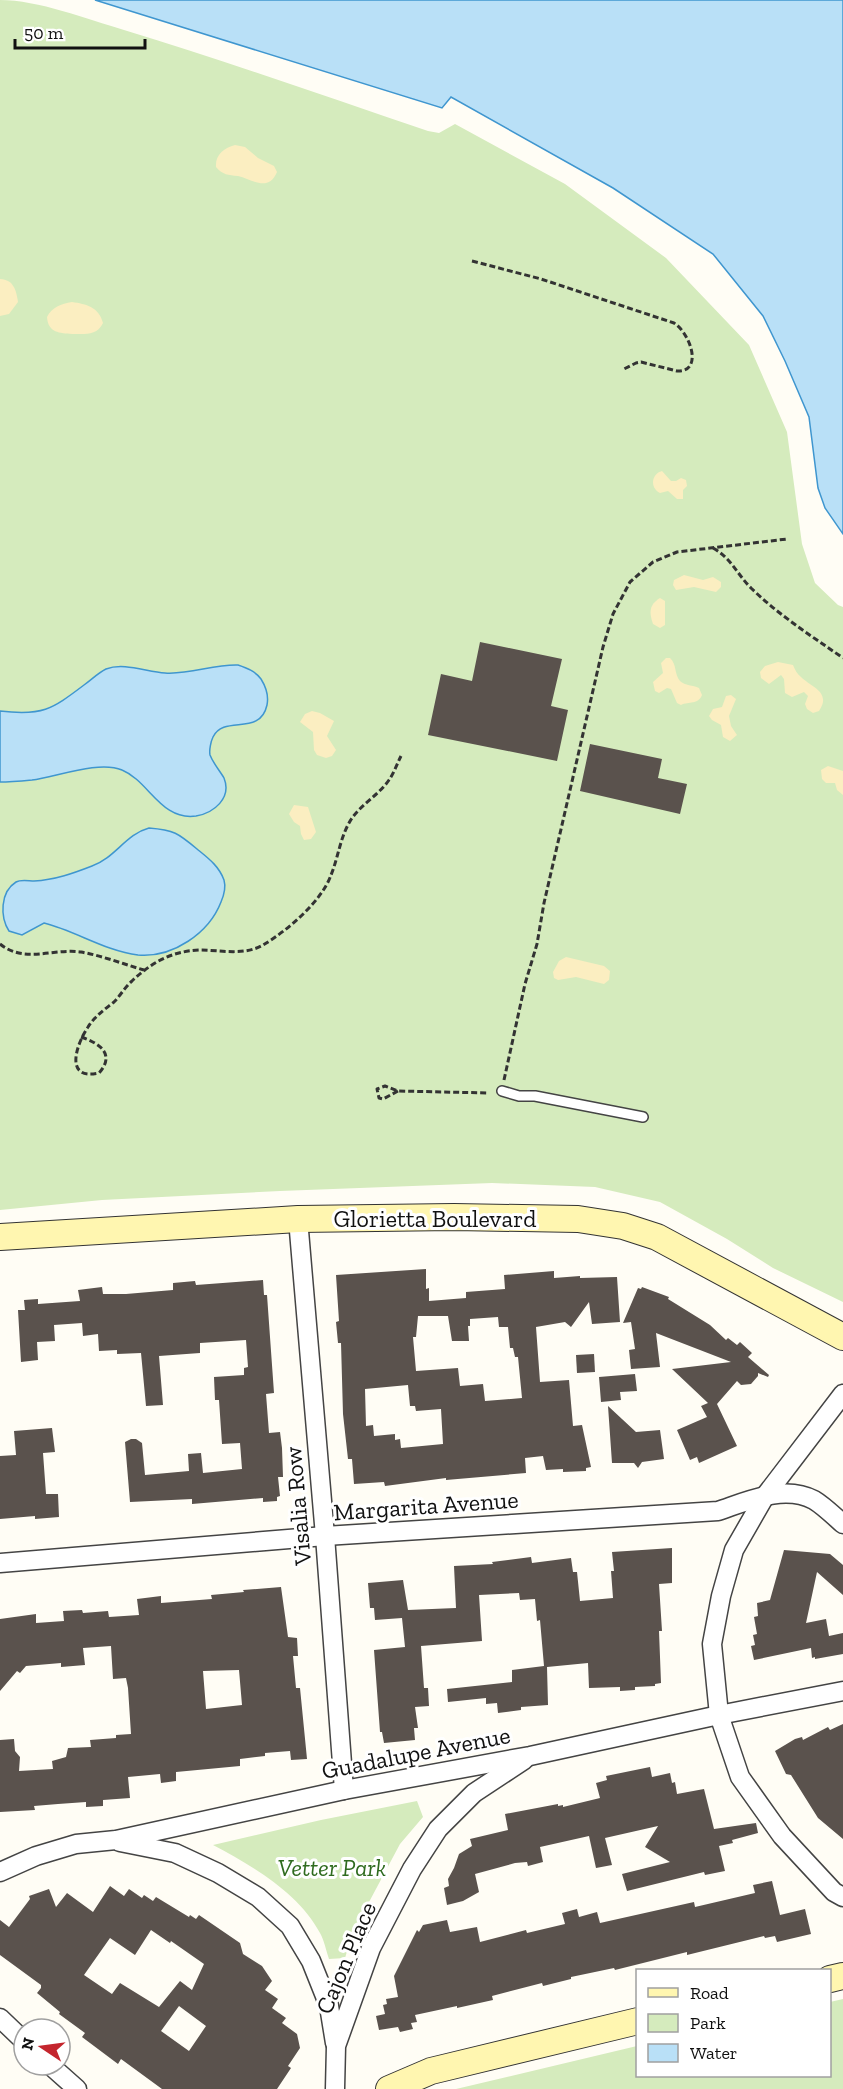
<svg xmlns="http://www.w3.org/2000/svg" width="843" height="2089" viewBox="0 0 843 2089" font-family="'Zilla Slab',serif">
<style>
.green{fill:#d5ebbd}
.sand{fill:#fbeec1}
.water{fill:#b9e0f7;stroke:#3f96cf;stroke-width:1.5}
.building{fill:#5a524d;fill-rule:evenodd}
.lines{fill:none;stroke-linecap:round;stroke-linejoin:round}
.lane-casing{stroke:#444;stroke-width:12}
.street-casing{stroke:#444;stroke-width:21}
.secondary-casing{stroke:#333;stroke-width:28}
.path{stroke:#333;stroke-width:3;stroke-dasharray:6 3;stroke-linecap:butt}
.lane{stroke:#fff;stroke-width:9}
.street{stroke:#fff;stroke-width:18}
.secondary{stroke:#fff6b0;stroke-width:26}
.labels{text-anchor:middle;stroke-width:6;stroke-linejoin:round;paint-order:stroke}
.street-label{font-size:24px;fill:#111;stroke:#fff}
.park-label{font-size:24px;font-style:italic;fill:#2f6b1f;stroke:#fff}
</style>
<rect width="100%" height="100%" fill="#fffdf5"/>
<g class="green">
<path d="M0,0C38,0 87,19 124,30C226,61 327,97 428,131L439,133L455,124L565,184L666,258L749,345L787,432L802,544L815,583L838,605L843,607V1302L773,1268L727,1239L660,1202L595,1187L492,1183L280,1191L102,1200L0,1210Z"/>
<path d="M417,1801L423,1817L400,1844L353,1932L345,1958L329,1959C326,1950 324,1940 320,1933C299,1893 251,1865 213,1845L321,1820Z"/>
<path d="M843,1999V2089H456L637,2046L638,2076H830V2002Z"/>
</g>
<g class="sand">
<path d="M235,145L245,147L258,158L274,166L277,172C268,193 252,179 238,176C228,175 223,175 216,167C215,155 224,148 235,145Z"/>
<path d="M0,279C14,280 16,290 18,302L9,314L0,316Z"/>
<path d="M72,302C86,304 99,307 103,323C97,336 84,334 72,334C60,333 48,333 47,317C52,307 61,304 72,302Z"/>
<path d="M662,471L671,481H676L681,478L686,480L687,486L683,490V499H677L668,491L660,493C650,488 651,474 662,471Z"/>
<path d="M684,575L703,580L713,577L721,582V587L716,592L694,587L676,590L673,585L674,580Z"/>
<path d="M660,598L665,601V625L660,628L653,624C649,612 649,605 660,598Z"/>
<path d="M666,658H670C677,664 674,674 680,681C685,686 693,685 699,688L702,695C698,705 689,701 681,705L677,703L671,689L667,688L659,693L655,691L653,682L663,673L661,663Z"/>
<path d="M778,662L793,665C795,670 797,674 801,677C811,687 832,692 819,711L813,713L807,709L805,704L808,696L804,692L792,697L785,693L784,679L781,675L769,684L761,678L760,672L765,666Z"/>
<path d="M731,695L736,699L729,716L731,726L737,735L730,741L723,737L721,725L712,720L709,716L713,709L722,707L726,696Z"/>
<path d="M312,711L320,713L334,721L327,736L336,750L332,756L326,758L317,755L314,750L313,732L300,722L305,714Z"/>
<path d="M828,766L843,771V795L837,790L835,783H826L822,779L821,770Z"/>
<path d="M294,805L308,807L316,832L311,839L304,840L301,834L300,826L294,822L289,814Z"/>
<path d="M566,957L604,966L610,971L609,980L604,984L576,977L558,980L554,978L553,972L559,961Z"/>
</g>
<g class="water">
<path d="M95,0H843V534L825,508L818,488L809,417L785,361L763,316L713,254L613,188L451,97L442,108Z"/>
<path d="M238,665C247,668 255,671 261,679C266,687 269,695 267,705C260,737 224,714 213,737C211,741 209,750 210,755C213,763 220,771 224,778C232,798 214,813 196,816C161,821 149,781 122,770C99,760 56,777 32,780C21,781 10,782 0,782V711C42,716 51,710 84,685C91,680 98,673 106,669C124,662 147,672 165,673C189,675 214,664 238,665Z"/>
<path d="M149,828C174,830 178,833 197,849C208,858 219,866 224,880C226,887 224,895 221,902C209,933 173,958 138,955C105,951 76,931 44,923L22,935L9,931C0,917 0,892 16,882C21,879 29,881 34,881C55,880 74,873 92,866C115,858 126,834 149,828Z"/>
</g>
<g class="building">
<path d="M480,642L562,659L551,706L568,710L557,761L428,735L441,674L472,681Z"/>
<path d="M590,744L662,759L658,778L687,784L680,814L580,791Z"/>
<path d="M426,1269V1289L429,1288V1301L466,1298V1292L505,1289L504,1275L554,1271V1278L580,1276V1278L617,1277L620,1322L592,1324L589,1302L571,1327L565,1322L536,1327L540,1382L569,1380L573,1426L582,1425L591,1467L586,1468V1471L563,1472V1469L546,1470L543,1456L525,1458L526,1473L446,1480V1478L385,1486L384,1482L354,1484L352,1459H348L343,1414L341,1343H338L336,1322L339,1321L336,1275ZM418,1316H448L452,1341H469L468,1326H470V1319L498,1317L499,1327H508L510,1348H513L515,1357H518L522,1398L485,1401L483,1384L460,1386L458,1368L416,1371L413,1337H416ZM408,1385L410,1406H415L416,1411L441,1409L443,1444L401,1448L400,1439L395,1440V1434L374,1436L373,1425L366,1426L365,1389Z"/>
<path d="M263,1280L264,1295H267L274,1393L266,1394L269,1433L280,1432L282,1448L283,1477H278L280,1496L277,1497V1501L263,1502V1498L192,1504V1499L130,1502L125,1442L131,1439H136L142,1443L145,1475L189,1471L188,1454L201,1453L203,1473L242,1469L240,1443L222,1444L219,1400H215L214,1377L244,1375V1368L248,1367L246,1340L200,1343V1353L159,1356L163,1405L146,1406L141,1353L117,1354V1350L99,1351L98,1334L83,1336L82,1323L54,1325L55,1341L37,1342L38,1360L21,1362L18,1310H25L24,1300L38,1299V1304L80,1301L78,1290L102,1287L103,1294H126L173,1290V1283L195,1281L196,1285Z"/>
<path d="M642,1287L669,1297L668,1299L710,1325L726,1340L728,1338L737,1345L740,1342L752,1353L748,1357L769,1375L768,1377L758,1373V1376L751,1384L741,1385L737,1381L717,1404L737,1446L699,1463L697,1457L690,1460L677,1430L707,1417L701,1406L708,1403L672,1369L731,1362L656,1333L660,1367L631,1369L629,1350L635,1349L631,1322L623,1323L638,1288L641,1289Z"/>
<path d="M594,1354L595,1372L577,1373L576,1355Z"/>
<path d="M635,1374L637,1391L620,1392L621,1400L601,1402L599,1377Z"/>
<path d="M608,1406L636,1432L660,1430L664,1459L642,1462L638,1468L634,1463H612Z"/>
<path d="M52,1428L55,1452L43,1453L46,1494H58L59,1517L35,1519V1516L0,1519V1456L16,1455L14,1431Z"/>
<path d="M672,1548V1583L659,1584L662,1631H659L661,1683L655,1684V1686L635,1687V1690L620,1691V1687L589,1688L588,1663L547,1667L548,1705L521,1707V1710L498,1713L497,1703L486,1704V1698L448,1702L447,1689L512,1682V1670L544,1666L540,1620L537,1621L535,1599L520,1600L519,1593L479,1595L482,1641L421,1646L424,1688H428L429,1706L415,1707L418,1728H414L415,1740L384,1743L382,1732H380L374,1650L405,1647L402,1618L375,1620L374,1608H370L368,1583L403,1580L408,1610L456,1608L454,1566L493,1564L492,1562L531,1557L532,1563L571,1558L573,1572H577L580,1601L613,1598L611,1571H614L612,1552Z"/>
<path d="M784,1550L830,1554L843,1565V1595L817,1572L806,1623L826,1619L829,1636L843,1633V1654L815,1659V1657L812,1658L811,1648L754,1660L751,1646L755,1645L753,1635L757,1634L754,1617L758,1616L757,1603L770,1600Z"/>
<path d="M281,1587L288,1637L297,1638L298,1656H293L296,1688H300L307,1759L291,1760L290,1751L265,1753V1756L240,1759V1766L176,1772V1781L161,1783L160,1774L128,1777L130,1798L103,1800V1806L86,1807V1802L58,1804L34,1806L35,1810L0,1812V1740L14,1739L15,1751L20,1757L19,1771L53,1769L52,1761L66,1757L68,1748L91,1747L90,1740L116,1738V1735L131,1734L128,1688L126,1678L113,1679L111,1646L83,1648L85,1665L61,1667V1663L26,1666L20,1673L17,1671L0,1691V1619L36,1614V1623L64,1621L63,1611L82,1610L83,1613L108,1611L109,1617L139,1615L137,1599L161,1596V1603L212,1599L211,1595L244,1592L243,1590ZM239,1670L242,1705L206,1709L203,1671Z"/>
<path d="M843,1724V1839L818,1818L791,1775L786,1774L775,1751L795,1739L802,1737L803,1740L828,1727L830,1730Z"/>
<path d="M650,1767L652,1777L670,1773L672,1783L675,1782L677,1794L704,1789L714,1829L756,1823L758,1833L732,1840L733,1843L719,1846L725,1871L705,1875L704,1872L627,1891L622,1874L670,1862L645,1847L658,1826L605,1838L612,1865L596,1868L589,1836L540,1847L543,1862L528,1866L527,1862L515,1863L475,1874L479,1892L463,1901L447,1905L444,1888L449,1886L448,1879L454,1868L459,1854L472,1846L470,1839L508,1830L505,1814L558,1804V1806L563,1805V1807L600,1798L596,1783L607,1780L606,1776Z"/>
<path d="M772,1881L780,1915L805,1909L811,1934L777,1942L775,1936L765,1938L764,1936L687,1955V1952L615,1970L614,1968L571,1977V1979L543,1986L542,1983L492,1996L493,2000L457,2008V2006L415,2015L417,2022L411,2023L413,2029L400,2032L398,2027L379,2030L376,2016L385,2014L383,2005L387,2004L386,1999L398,1997L394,1976L417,1930L419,1932L423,1925L447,1920L450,1932L477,1927L480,1942L526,1930L527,1933L565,1924L562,1913L577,1909L579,1917L597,1912L600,1923L694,1902L695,1907L755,1893L753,1885Z"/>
<path d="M110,1886L124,1896L129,1889L142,1898L144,1895L153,1901L156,1897L189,1917L190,1915L196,1919L199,1915L240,1943L243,1954L262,1966L272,1981L265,1990L278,1999L272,2008L286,2018L282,2023L297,2034L300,2048L288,2066L291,2068L277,2089H162L121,2059L118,2064L82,2037L85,2033L59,2014L60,2012L37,1993L41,1988V1985L0,1955V1920L9,1927L30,1899L29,1896L49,1889L56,1907L67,1893L93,1912ZM151,1930L170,1943L171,1941L204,1964L192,1990L180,1981L159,2007L120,1983L112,1994L84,1975L110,1938L135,1955ZM179,2006L206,2026L189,2051L161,2031Z"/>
</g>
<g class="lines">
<g class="lane-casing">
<path id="lane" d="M502,1091L519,1096H535L643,1117"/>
</g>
<g class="street-casing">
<g id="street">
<path d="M298,1219L325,1536L344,1790"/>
<path d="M843,1394L765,1496L734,1550L721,1596L712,1644L719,1715L740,1777L782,1836L834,1892L843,1897"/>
<path d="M0,1563L325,1536L718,1511C748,1501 784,1484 814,1500C824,1506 834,1516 843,1524"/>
<path d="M120,1842L175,1853L218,1873L258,1897L290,1926L311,1961L329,2006L335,2043"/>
<path d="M0,1872L36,1856L76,1844L116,1840L344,1790L530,1756L719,1715L843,1691"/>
<path d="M0,2018L24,2041"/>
<path d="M50,2065L77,2089"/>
<path d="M335,2089L336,2046L371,1948L412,1869L438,1829L474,1793L524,1760"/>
</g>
</g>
<g class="secondary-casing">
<g id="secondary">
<path d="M0,1237L298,1219L454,1217L578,1219L623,1226L657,1237L843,1337"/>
<path d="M830,1979L843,1976"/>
<path d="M389,2089L431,2071L638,2021"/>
</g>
</g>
<g class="path">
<path d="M472,261L541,279L674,323C690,333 704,372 677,371L641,362L636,363L624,369"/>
<path d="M713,548C731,558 737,574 751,588C780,616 810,635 843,658"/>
<path d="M0,944C25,964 53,948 81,952C103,956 123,964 144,970"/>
<path d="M81,1037C99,1043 116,1054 99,1073C63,1081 77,1043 88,1027C95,1016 104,1010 114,1002C120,996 125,987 132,981C152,962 172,951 200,950C220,950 244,956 263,945C287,931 322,901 331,875C338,858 340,839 349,823C358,806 378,796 389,780C394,773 397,764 401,756"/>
<path d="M504,1080L525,984L537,944L544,903L603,647L613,614L630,582L653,562L677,552L787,539"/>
<path d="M398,1091L383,1099L379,1098L377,1089L385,1086L398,1091L489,1093"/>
</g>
<use href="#lane" class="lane"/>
<use href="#street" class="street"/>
<use href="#secondary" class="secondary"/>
</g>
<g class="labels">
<g class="street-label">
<text x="435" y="1227">Glorietta Boulevard</text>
<text transform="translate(298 1506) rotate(-95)" y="8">Visalia Row</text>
<text transform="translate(426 1506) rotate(-4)" y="8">Margarita Avenue</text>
<text transform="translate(416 1753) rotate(-11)" y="8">Guadalupe Avenue</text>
<text transform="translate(346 1958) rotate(-67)" y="8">Cajon Place</text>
</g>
<g class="park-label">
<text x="332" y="1876">Vetter Park</text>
</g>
</g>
<rect x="636" y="1969" width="195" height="108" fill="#ffffff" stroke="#a0a0a0" stroke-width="1.5"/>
<rect x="648" y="1988" width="30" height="9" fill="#fff6b0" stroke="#a0a0a0" stroke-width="1.5"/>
<text x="690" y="1999" font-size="18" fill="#111111">Road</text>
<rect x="648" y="2014" width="30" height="18" fill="#d5ebbd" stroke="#a0a0a0" stroke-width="1.5"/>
<text x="690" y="2029" font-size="18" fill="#111111">Park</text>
<rect x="648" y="2044" width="30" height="18" fill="#b9e0f7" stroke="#a0a0a0" stroke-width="1.5"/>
<text x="690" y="2059" font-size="18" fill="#111111">Water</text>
<g transform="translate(42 2047) rotate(283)"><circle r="28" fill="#ffffff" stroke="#a0a0a0" stroke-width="1.5"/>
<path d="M0-4.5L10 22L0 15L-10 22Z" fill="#c4262e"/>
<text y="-9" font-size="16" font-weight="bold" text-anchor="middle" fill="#111111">N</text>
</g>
<path d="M15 39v9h130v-9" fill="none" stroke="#111111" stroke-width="3"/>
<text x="24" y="39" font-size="18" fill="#111111" stroke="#ffffff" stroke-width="4.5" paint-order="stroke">50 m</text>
</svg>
